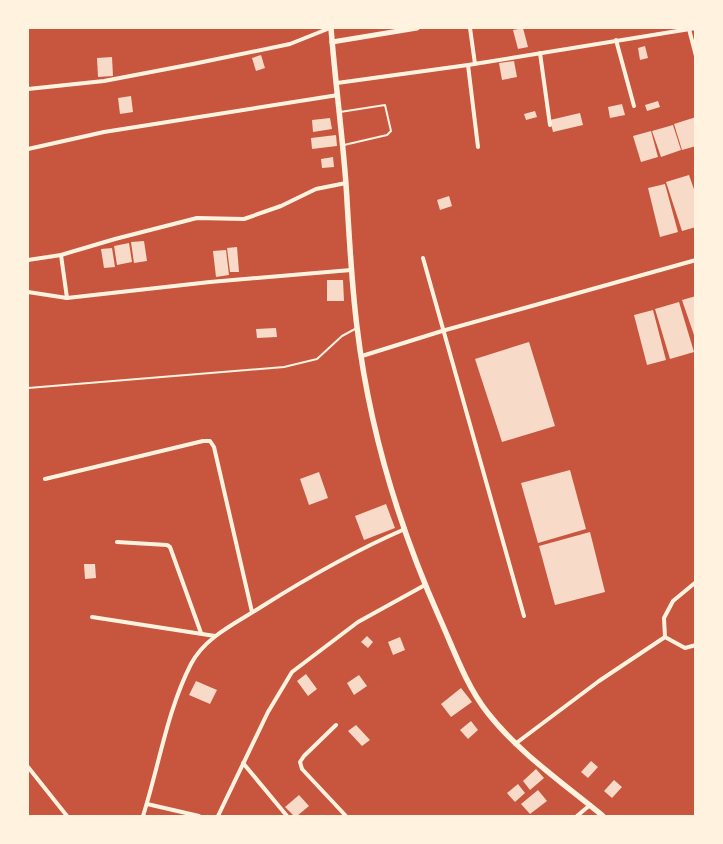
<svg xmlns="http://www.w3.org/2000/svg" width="723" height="844" viewBox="0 0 723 844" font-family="Rubik,sans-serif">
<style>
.building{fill:#f7dbc8}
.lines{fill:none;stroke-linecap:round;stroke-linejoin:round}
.service{stroke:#fff3e0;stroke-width:2}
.minor{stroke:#fff3e0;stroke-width:4}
.tertiary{stroke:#fff3e0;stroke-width:5}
.secondary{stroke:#fff3e0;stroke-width:5.5}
</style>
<rect width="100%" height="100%" fill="#c8553d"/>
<g class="building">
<path d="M523,28L528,47L518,49L513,30Z"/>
<path d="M645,46L648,58L640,60L638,48Z"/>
<path d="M261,55L265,68L256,71L252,58Z"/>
<path d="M112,57L113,76L98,77L97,58Z"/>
<path d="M514,61L517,77L502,80L499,63Z"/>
<path d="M131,96L133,112L120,114L118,98Z"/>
<path d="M658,101L660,107L647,111L645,105Z"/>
<path d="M622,104L625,115L610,118L608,107Z"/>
<path d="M535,111L537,117L526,120L524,114Z"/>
<path d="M580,113L583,125L553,132L550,120Z"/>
<path d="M696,117V146L682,150L674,124Z"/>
<path d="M330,118L332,129L313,132L312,120Z"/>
<path d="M673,125L681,150L661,157L652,131Z"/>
<path d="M651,131L658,157L641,162L633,136Z"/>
<path d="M336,135L337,146L312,149L311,138Z"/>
<path d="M333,157L334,167L322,168L321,159Z"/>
<path d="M689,175L696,195V227L682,231L666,182Z"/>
<path d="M665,184L678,232L660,237L648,188Z"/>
<path d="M449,196L452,206L440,210L437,200Z"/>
<path d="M144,241L147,261L134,263L131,242Z"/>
<path d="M129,243L132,262L117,265L114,246Z"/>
<path d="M237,247L239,272H230L227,248Z"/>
<path d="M112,248L115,267L104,268L101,249Z"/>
<path d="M226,250L229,275L216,277L213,251Z"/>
<path d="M327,280H343L344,301H327Z"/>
<path d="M696,296V338H695L682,300Z"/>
<path d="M679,302L694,352L670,359L655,309Z"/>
<path d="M653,310L666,360L647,365L634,315Z"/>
<path d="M276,328L277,337L257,338L256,329Z"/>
<path d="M529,342L555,426L502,442L475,359Z"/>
<path d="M570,470L586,529L538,543L521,483Z"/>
<path d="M319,472L328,498L309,505L300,479Z"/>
<path d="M386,504L395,528L364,540L355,516Z"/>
<path d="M590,532L605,592L555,605L539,546Z"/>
<path d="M84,564H95L96,578L85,579Z"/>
<path d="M367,636L373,642L368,648L361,642Z"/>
<path d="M400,637L405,650L393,655L388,642Z"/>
<path d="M306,674L317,689L308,696L297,681Z"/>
<path d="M359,675L367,686L354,695L347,683Z"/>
<path d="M196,681L217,690L210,704L189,695Z"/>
<path d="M461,688L472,702L451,717L441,704Z"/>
<path d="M471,721L478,730L468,739L460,730Z"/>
<path d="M356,725L370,740L362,746L348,731Z"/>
<path d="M591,761L598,767L588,778L581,772Z"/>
<path d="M536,769L544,778L530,790L523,781Z"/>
<path d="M614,780L622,787L612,798L604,791Z"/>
<path d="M518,784L525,793L515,802L507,793Z"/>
<path d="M538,790L547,801L530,814L521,804Z"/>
<path d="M299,795L309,806L297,816H294L285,807Z"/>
</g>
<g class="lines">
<g class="service">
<path d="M340,112L385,105L391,131L387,135L344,145"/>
<path d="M28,388L284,367L317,359L342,336L355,329"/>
</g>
<g class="minor">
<path d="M470,28L475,64"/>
<path d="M689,29L696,56"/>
<path d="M616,40L634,106"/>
<path d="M540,53L550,125"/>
<path d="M468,65L478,147"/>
<path d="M337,83L468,65L696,28"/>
<path d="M28,89L104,81L193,64L290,44L330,28"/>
<path d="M28,149L104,132L338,95"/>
<path d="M61,255L67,298"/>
<path d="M423,258L524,616"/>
<path d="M28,260L61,255L115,239L197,218L244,219L281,206L316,189L346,183"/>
<path d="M28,292L67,298L210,282L351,270"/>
<path d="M362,356L442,331L696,260"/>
<path d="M45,479L203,441H210L214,447L252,612"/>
<path d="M117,542L167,545L170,547L201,633"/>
<path d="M92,617L215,636"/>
<path d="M665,637L664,618L673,601L696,582"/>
<path d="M336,725L304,756L300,762L302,769L346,816"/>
<path d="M515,744L599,681L665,637L685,648L696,645"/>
<path d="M243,763L287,816"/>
<path d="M28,767L67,816"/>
<path d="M147,804L199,816"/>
<path d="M143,816C159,766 167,711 191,664C205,637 236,623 261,607C307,578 354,551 405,529"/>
<path d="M218,816L268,712L292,672L358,622L425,585"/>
<path d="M577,816L590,805"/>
</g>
<path class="tertiary" d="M332,42L417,28"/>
<path class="secondary" d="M331,28C335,80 342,131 346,184C349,231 351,279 357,327C369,427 399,527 440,619C454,650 466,685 487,712C519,753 563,783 603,816"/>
</g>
<rect width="723" height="844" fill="none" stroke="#fff3e0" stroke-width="58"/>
</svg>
